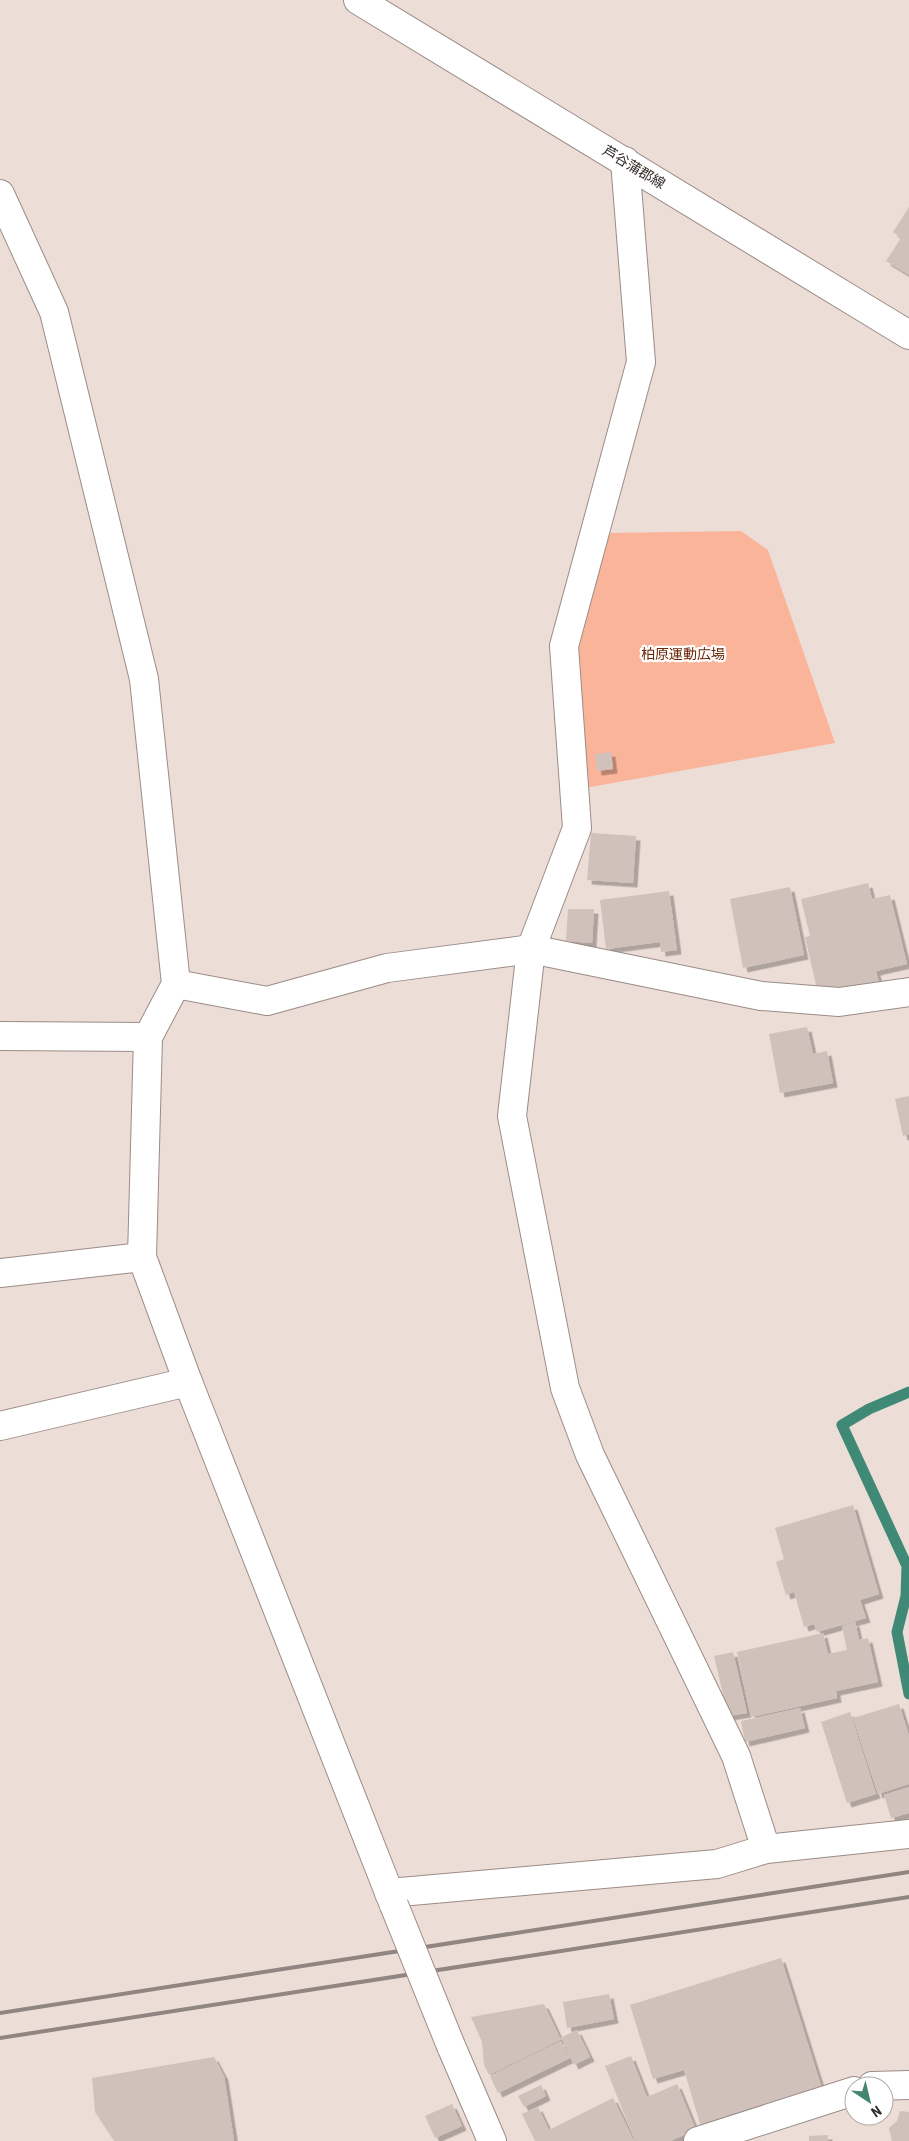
<svg xmlns="http://www.w3.org/2000/svg" width="909" height="2141" viewBox="0 0 909 2141" font-family="'Roboto Condensed','Noto Sans JP',sans-serif">
<style>
.green{fill:#fab49a}
.lines{fill:none;stroke-linecap:round;stroke-linejoin:round}
.stream{stroke:#408976;stroke-width:11}
.building{fill:#d0c1bb;filter:url(#shadow)}
.street-casing{stroke:#9b8c87;stroke-width:30}
.secondary-casing{stroke:#9b8c87;stroke-width:30}
.street{stroke:#fff;stroke-width:28}
.secondary{stroke:#fff;stroke-width:28}
.rail{stroke:#908580;stroke-width:4}
.street-bridge-casing{stroke:#9b8c87;stroke-width:30;stroke-linecap:butt}
.street-bridge{stroke:#fff;stroke-width:28}
.labels{text-anchor:middle;stroke-width:4.5;stroke-linejoin:round;paint-order:stroke}
.street-label{font-size:14px;fill:#312b28;stroke:#fff}
.park-label{font-size:14px;fill:#6c2605;stroke:#fff}
</style>
<defs>
<filter id="shadow"><feDropShadow dx="4.5" dy="4.5" stdDeviation="0" flood-color="#0004"/></filter>
</defs>
<rect width="100%" height="100%" fill="#edddd7"/>
<path class="green" d="M741,531L768,550L835,743L574,790L564,646L608,533Z"/>
<g class="lines">
<path class="stream" d="M909,1392L869,1409L842,1425L907,1566L906,1596L897,1632L909,1694"/>
</g>
<g class="building">
<path d="M909,207V275L886,261L901,238L893,232Z"/>
<path d="M611,752L613,769L597,771L595,754Z"/>
<path d="M591,833L636,836L633,883L587,880Z"/>
<path d="M868,883L872,899L890,895L907,964L876,971L879,983L841,992L816,985L805,937L810,936L801,899Z"/>
<path d="M790,887L804,955L743,968L730,899Z"/>
<path d="M669,891L677,950L661,952L660,942L606,949L600,900Z"/>
<path d="M568,909H594L592,943L566,941Z"/>
<path d="M807,1027L813,1054L827,1051L833,1083L780,1093L769,1034Z"/>
<path d="M909,1096V1134L903,1136L895,1099Z"/>
<path d="M853,1505L879,1594L860,1600L866,1618L817,1632L814,1624L804,1627L794,1592L786,1595L776,1562L784,1559L775,1528Z"/>
<path d="M855,1622L859,1640L868,1638L878,1682L836,1691L837,1698L751,1717L737,1652L823,1633L828,1654L847,1650L842,1626Z"/>
<path d="M733,1652L747,1713L728,1716L714,1656Z"/>
<path d="M899,1704L909,1736V1784L878,1794L853,1718Z"/>
<path d="M800,1708L805,1728L745,1742L741,1721Z"/>
<path d="M850,1712L876,1794L847,1803L821,1722Z"/>
<path d="M909,1787V1813L891,1818L884,1795Z"/>
<path d="M781,1958L822,2089L701,2127L684,2070L653,2079L630,2005Z"/>
<path d="M609,1994L614,2019L567,2028L563,2002Z"/>
<path d="M544,2004L560,2038L577,2030L590,2057L574,2065L562,2039L489,2075L484,2065L482,2042L471,2017Z"/>
<path d="M561,2041L570,2058L498,2093L490,2076Z"/>
<path d="M631,2056L647,2097L677,2084L696,2130L670,2141H635L605,2066Z"/>
<path d="M214,2057L224,2076L234,2141H114L95,2112L92,2078Z"/>
<path d="M541,2085L546,2096L524,2107L518,2096Z"/>
<path d="M613,2098L634,2141H535L522,2114L538,2107L549,2130Z"/>
<path d="M452,2104L462,2126L435,2138L425,2116Z"/>
<path d="M900,2111L909,2112V2141H892L889,2128L897,2121Z"/>
<path d="M828,2135V2141H809V2136Z"/>
</g>
<g class="lines">
<g class="street-casing">
<g id="street">
<path d="M625,161L641,362L564,646L577,828L531,949L512,1116L565,1388L590,1455L736,1756L766,1849"/>
<path d="M0,194L54,312L144,679L176,984L148,1037L142,1257L188,1382L394,1905"/>
<path d="M176,984L267,1001L387,968L531,949L761,996L839,1002L909,992"/>
<path d="M0,1036L148,1037"/>
<path d="M0,1273L142,1257"/>
<path d="M0,1426L188,1382"/>
<path d="M389,1893L717,1864L766,1849L909,1834"/>
<path d="M451,2046L492,2141"/>
<path d="M872,2086L909,2085"/>
<path d="M698,2141L854,2091"/>
</g>
</g>
<g class="secondary-casing">
<path id="secondary" d="M358,0L909,335"/>
</g>
<use href="#street" class="street"/>
<use href="#secondary" class="secondary"/>
<g class="rail">
<path d="M0,2013L909,1872"/>
<path d="M0,2038L909,1897"/>
</g>
<g class="street-bridge-casing">
<path id="street-bridge" d="M394,1905L451,2046"/>
</g>
<use href="#street-bridge" class="street-bridge"/>
</g>
<g class="labels">
<g class="street-label">
<text transform="translate(634 167) rotate(31)" y="5">芦谷蒲郡線</text>
</g>
<g class="park-label">
<text x="683" y="659">柏原運動広場</text>
</g>
</g>
<g transform="translate(869 2101) rotate(145)"><circle r="24" fill="#ffffff" stroke="#adaaa9"/>
<path d="M0-4L9 19L0 12L-9 19Z" fill="#448574"/>
<text y="-8" font-size="14" font-weight="bold" text-anchor="middle" fill="#312b28">N</text>
</g>
</svg>
